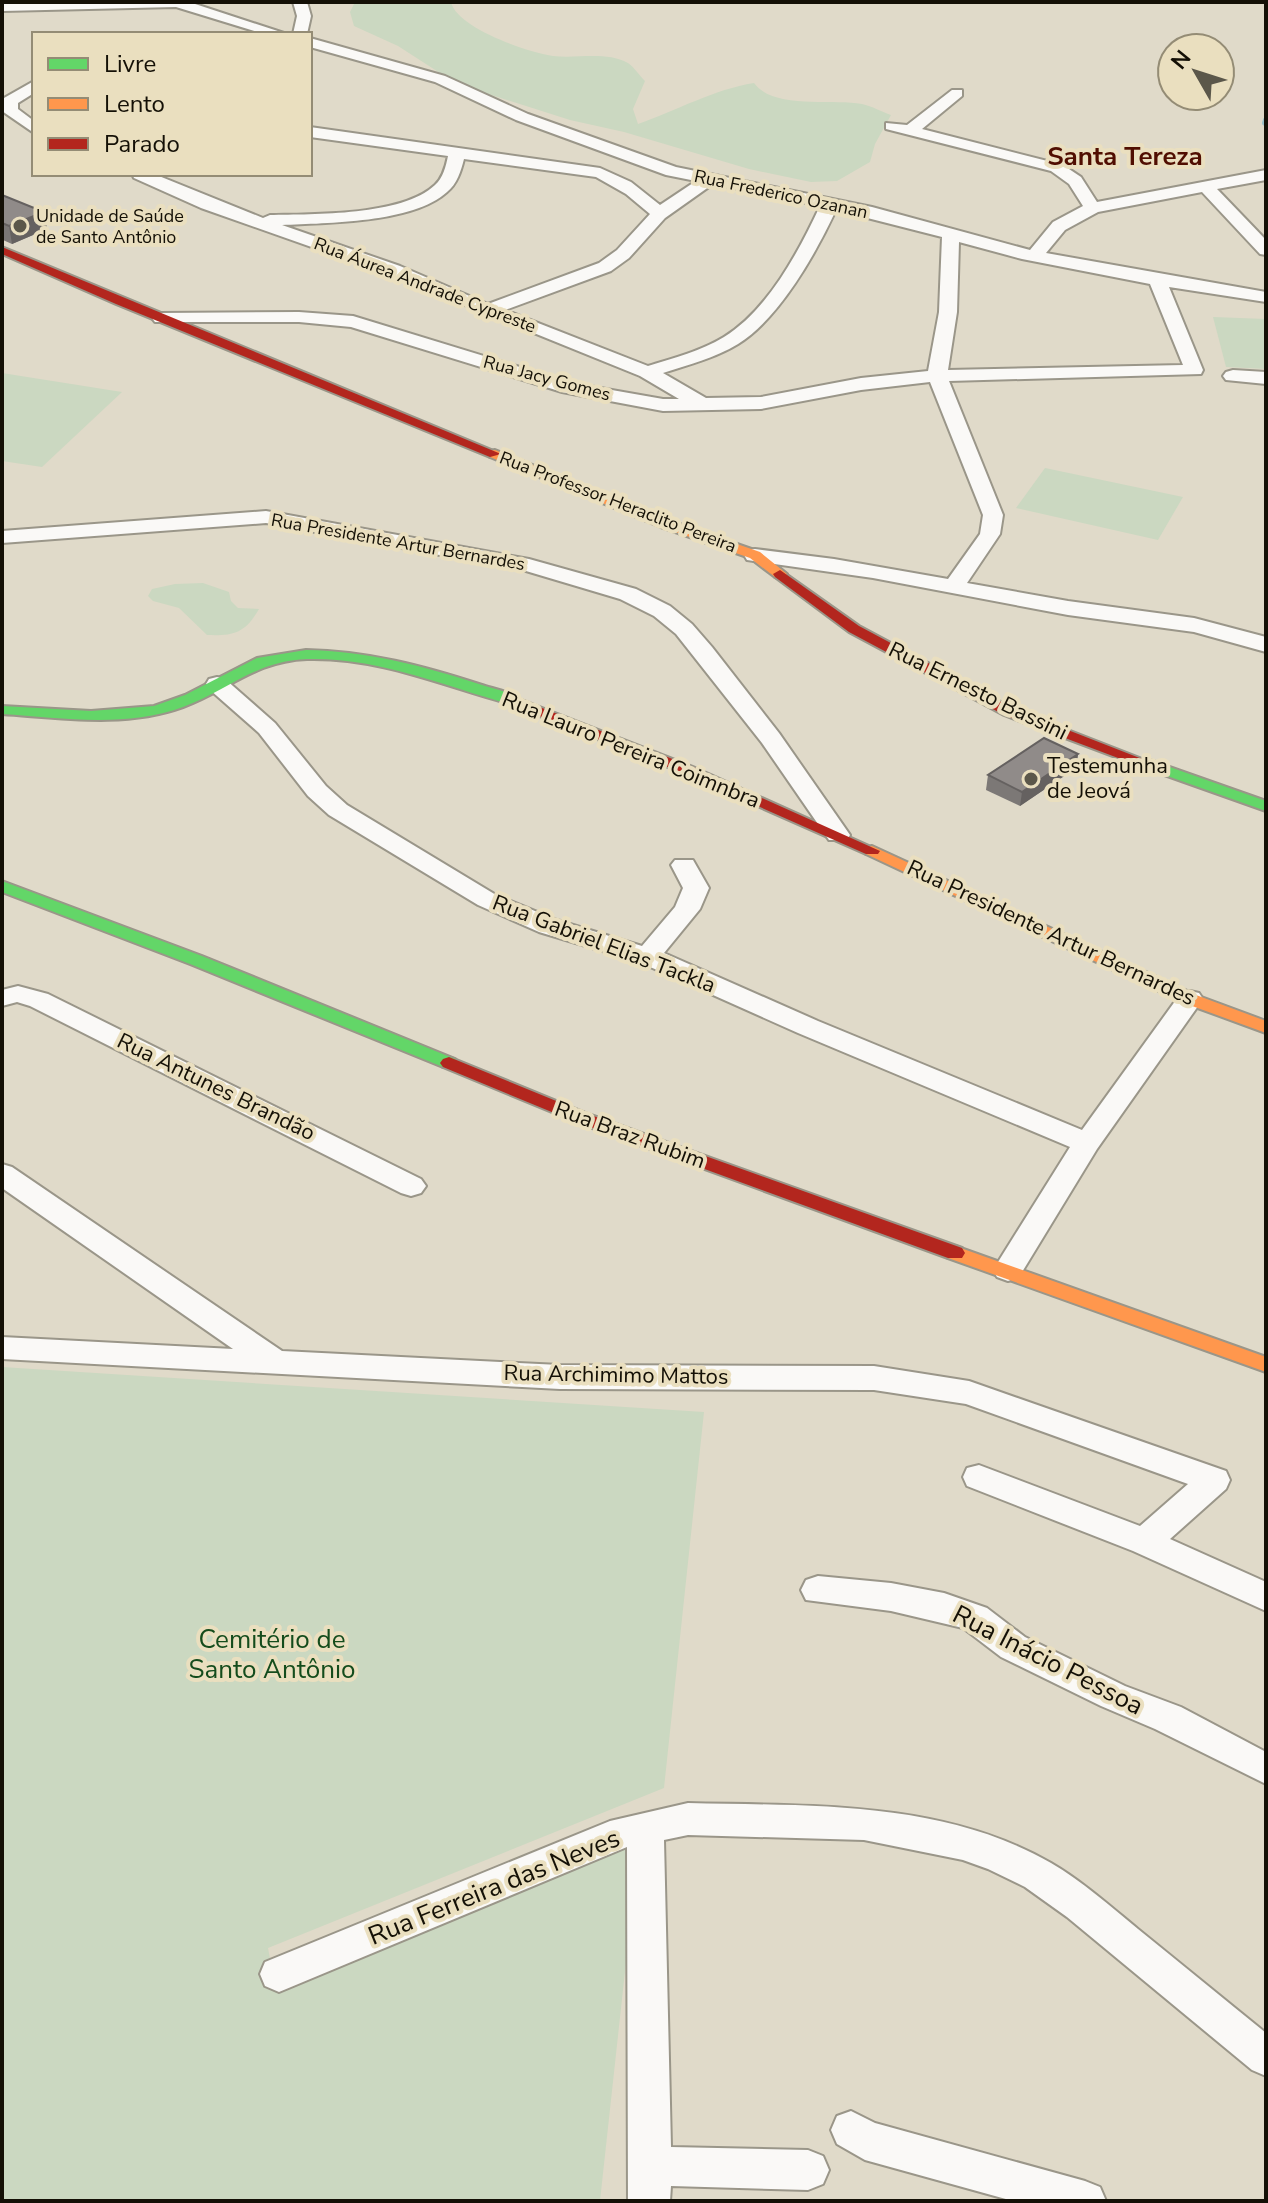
<svg xmlns="http://www.w3.org/2000/svg" width="1268" height="2203" font-family="'Nunito Sans',sans-serif">
  <rect width="100%" height="100%" fill="#e0dac9"/>
  <!-- green -->
  <g fill="#cbd8c1">
    <path d="M355 2H451C457 28 527 52 553 56 577 59 606 51 628 63 634 67 640 76 645 81L633 109 638 124C675 111 715 89 754 83 774 110 832 98 862 104 872 106 882 112 891 115L875 144 870 162 837 181 811 182 749 169 624 132 570 120 457 84 398 46 354 26 350 12Z"/>
    <path d="M1213 317 1266 319V369L1226 367Z"/>
    <path d="M2 373 122 392 42 467 2 461Z"/>
    <path d="M1045 468 1183 497 1158 540 1016 508Z"/>
    <path d="M203 583 229 592 231 601 238 608 259 609C245 633 234 636 207 635L179 608 153 601 148 596 152 589 175 584Z"/>
    <path d="M2 1367 704 1412 664 1788 268 1948 276 1990 639 1843 600 2201H2Z"/>
  </g>
  <g fill="none" stroke-linecap="round" stroke-linejoin="round">
    <!-- stream -->
    <path stroke="#9bc2ca" stroke-width="6" d="M1265 123 1266 120"/>
    <!-- street casing -->
    <g stroke="#9a9689" stroke-width="4">
      <g id="street">
        <path d="M189 2 287 34H264L176 7 2 11V3Z"/>
        <path d="M293 2H307L311 16 307 34H293L297 16Z"/>
        <path d="M310 38 445 76 528 114 676 167 872 207 1030 250 1053 222 1083 206 1069 184 1051 171 886 129V123L907 125 952 90H962V96L922 129 1063 165 1081 177 1097 202 1266 170V180L1217 189 1266 240V255L1260 254 1202 192 1098 212 1065 230 1046 253 1266 292V302L1169 287 1203 370 1201 374 949 381 1003 515 1000 534 967 583 1068 601 1194 618 1266 637V652L1194 632 1068 615 873 578 747 560 744 555 747 550 755 549 834 559 948 579 980 534 983 515 930 382 861 390 761 409 663 411 562 392 351 327 299 322H155L152 318 161 313 299 312 353 316 572 383 663 399H679L640 376 388 274 201 208 134 178 132 174H154L263 218 270 215C314 214 402 216 435 185 443 178 446 166 448 156L310 137V127L600 168 631 182 660 205 696 181 666 175 516 120 435 82 310 47ZM464 159 596 177 626 194 650 214 617 250 599 263 488 304 400 266 282 225C327 223 413 223 447 192 457 184 461 171 464 159ZM713 184 820 206C799 251 768 310 724 337 701 351 674 358 648 366L505 310 611 271 629 258 665 218ZM836 210 942 237 939 312 928 371 861 378 761 397 706 398 663 373C688 365 715 358 738 344 779 319 816 253 836 210ZM959 242 1022 259 1150 284 1183 365 948 370 957 312Z"/>
        <path d="M34 81V93L18 103V109L34 121V133L2 111 4 98Z"/>
        <path d="M1233 370 1266 372V384L1226 380 1223 376 1226 372Z"/>
        <path d="M266 511 529 559 636 589 670 606 692 624 712 647 779 733 850 835 847 840H829L762 743 676 634 654 616 620 599 526 571 266 523 2 543V531Z"/>
        <path d="M217 677 225 679 275 723 326 786 347 805 496 895 557 920 642 946 675 907 683 888 671 865 675 860H693L709 888 700 909 664 953 818 1021 1082 1130 1181 993 1190 991 1199 993 1203 999 1097 1149 1019 1277 1008 1281 997 1277 993 1270 1070 1147 798 1033 639 962 539 932 478 905 329 815 308 796 259 733 209 689 206 684 209 679Z"/>
        <path d="M18 986 48 994 421 1179 426 1186 421 1193 411 1196 401 1193 30 1006 17 1002 2 1006V990Z"/>
        <path d="M2 1164 12 1167 282 1351 560 1365 874 1366 969 1381 1226 1471 1230 1480 1226 1489 1170 1539 1266 1582V1611L1133 1551 967 1486 963 1477 967 1468 979 1465 1140 1526 1188 1484 966 1404 874 1390 560 1389 2 1359V1337L233 1349 2 1188Z"/>
        <path d="M818 1576 891 1583 944 1593 987 1608 1025 1637 1125 1686 1181 1707 1266 1752V1784L1155 1729 1101 1706 1001 1657 963 1628 891 1611 806 1600 801 1590 806 1580Z"/>
        <path d="M688 1803C809 1806 942 1800 1051 1863 1082 1881 1110 1906 1138 1929 1181 1964 1223 1998 1266 2033V2076L1252 2070 1067 1917 1025 1887 988 1869 963 1860 864 1840 688 1835 664 1840 671 2147 808 2150 823 2156 829 2170 823 2184 808 2190 671 2186 670 2201H628L627 1847 279 1992 265 1986 260 1974 265 1962 610 1821Z"/>
        <path d="M851 2111 875 2123 1085 2181 1100 2187 1106 2201H1013L865 2160 837 2144 831 2130 837 2116Z"/>
      </g>
    </g>
    <!-- fast casing -->
    <g stroke="#9a9689" stroke-width="4">
      <g id="fast">
        <path d="M306 650C367 651 424 666 482 685 494 689 512 692 521 701L514 705C445 687 381 657 307 659 255 661 229 690 183 707 125 728 62 718 2 714V706L91 711 154 706 185 695 257 658Z"/>
        <path d="M1147 759 1266 801V811L1142 767 1139 764Z"/>
        <path d="M2 881 202 956 455 1059 458 1063 455 1067H443L190 964 2 892Z"/>
      </g>
    </g>
    <!-- slow casing -->
    <g stroke="#9a9689" stroke-width="4">
      <g id="slow">
        <path d="M495 450 671 521 760 552 787 574 780 578 775 577 750 558 661 527 490 457V451Z"/>
        <path d="M872 846 1196 995 1266 1021V1033L1184 1003 866 854 864 851 866 848Z"/>
        <path d="M955 1246 1266 1357V1372L948 1258 945 1253 948 1248Z"/>
      </g>
    </g>
    <!-- jam casing -->
    <g stroke="#9a9689" stroke-width="4">
      <g id="jam">
        <path d="M2 247 501 454 490 457 116 304 2 254Z"/>
        <path d="M780 570 859 626 1014 709 1155 764 1152 767H1142L1004 715 849 632 775 577 773 574Z"/>
        <path d="M514 697 693 767 880 851 878 854H866L683 773 509 704 507 701Z"/>
        <path d="M449 1057 588 1114 962 1248 965 1253 962 1258H948L576 1122 443 1067 440 1063 443 1059Z"/>
      </g>
    </g>
    <!-- street -->
    <use href="#street" fill="#faf9f7" fill-rule="evenodd"/>
    <!-- fast -->
    <use href="#fast" fill="#63d668" fill-rule="evenodd"/>
    <!-- slow -->
    <use href="#slow" fill="#ff974d" fill-rule="evenodd"/>
    <!-- jam -->
    <use href="#jam" fill="#b3261e" fill-rule="evenodd"/>
  </g>
  <!-- wall -->
  <g fill="#7c7876">
    <path d="M2 195 44 212 47 229 12 244 3 240 2 241Z"/>
    <path d="M1078 754 1076 768 1020 806 986 790 988 775Z"/>
  </g>
  <!-- shaded-wall -->
  <g fill="#656160">
    <path d="M44 212 47 229 12 244 9 226Z"/>
    <path d="M1078 754 1076 768 1020 806 1022 792Z"/>
  </g>
  <!-- building -->
  <g fill="#908b89" stroke="#656160" stroke-width="2">
    <path d="M2 195 44 212 9 226 2 223Z"/>
    <path d="M1044 738 1078 754 1022 792 988 775Z"/>
  </g>
  <!-- markers -->
  <g fill="#5b574a" stroke="#eadfbf" stroke-width="3">
    <circle cx="20" cy="226" r="8"/>
    <circle cx="1031" cy="779" r="8"/>
  </g>
  <g text-anchor="middle" dominant-baseline="central" stroke-width="8" stroke-linejoin="round" paint-order="stroke">
    <!-- far-street labels -->
    <g font-size="18" fill="#141006" stroke="#eadfbf">
      <text transform="translate(781 194) rotate(12)">Rua Frederico Ozanan</text>
      <text transform="translate(425 285) rotate(21)">Rua Áurea Andrade Cypreste</text>
      <text transform="translate(547 378) rotate(15)">Rua Jacy Gomes</text>
      <text transform="translate(618 502) rotate(21)">Rua Professor Heraclito Pereira</text>
      <text transform="translate(398 542) rotate(10)">Rua Presidente Artur Bernardes</text>
    </g>
    <!-- far-poi labels -->
    <g font-size="18" fill="#141006" stroke="#eadfbf" text-anchor="start">
      <text x="36" y="216">Unidade de Saúde<tspan x="36" dy="21">de Santo Antônio</tspan></text>
    </g>
    <!-- street labels -->
    <g font-size="22" fill="#141006" stroke="#eadfbf">
      <text transform="translate(978 691) rotate(26)">Rua Ernesto Bassini</text>
      <text transform="translate(631 750) rotate(22)">Rua Lauro Pereira Coimnbra</text>
      <text transform="translate(1051 933) rotate(25)">Rua Presidente Artur Bernardes</text>
      <text transform="translate(604 944) rotate(21)">Rua Gabriel Elias Tackla</text>
      <text transform="translate(216 1087) rotate(26)">Rua Antunes Brandão</text>
      <text transform="translate(630 1135) rotate(20)">Rua Braz Rubim</text>
      <text transform="translate(616 1375) rotate(1)">Rua Archimimo Mattos</text>
    </g>
    <!-- poi labels -->
    <g font-size="22" fill="#141006" stroke="#eadfbf" text-anchor="start">
      <text x="1047" y="766">Testemunha<tspan x="1047" dy="25">de Jeová</tspan></text>
    </g>
    <!-- far-district labels -->
    <g font-size="26" font-weight="bold" fill="#500e01" stroke="#eadfbf">
      <text x="1125" y="156">Santa Tereza</text>
    </g>
    <!-- near-park labels -->
    <g font-size="26" fill="#144c1c" stroke="#eadfbf">
      <text x="272" y="1639">Cemitério de<tspan x="272" dy="30">Santo Antônio</tspan></text>
    </g>
    <!-- near-street labels -->
    <g font-size="26" fill="#141006" stroke="#eadfbf">
      <text transform="translate(1048 1660) rotate(27)">Rua Inácio Pessoa</text>
      <text transform="translate(494 1887) rotate(-22)">Rua Ferreira das Neves</text>
    </g>
  </g>
  <!-- border -->
  <rect width="1268" height="2203" fill="none" stroke="#141006" stroke-width="8"/>
  <!-- legend -->
  <rect x="32" y="32" width="280" height="144" fill="#eadfbf" stroke="#948c75" stroke-width="2"/>
  <rect x="48" y="58" width="40" height="12" fill="#63d668" stroke="#948c75" stroke-width="2"/>
  <text x="104" y="72" font-size="24" fill="#141006">Livre</text>
  <rect x="48" y="98" width="40" height="12" fill="#ff974d" stroke="#948c75" stroke-width="2"/>
  <text x="104" y="112" font-size="24" fill="#141006">Lento</text>
  <rect x="48" y="138" width="40" height="12" fill="#b3261e" stroke="#948c75" stroke-width="2"/>
  <text x="104" y="152" font-size="24" fill="#141006">Parado</text>
  <!-- north arrow -->
  <g transform="translate(1196 72) rotate(309)"><circle r="38" fill="#eadfbf" stroke="#948c75" stroke-width="2"/>
  <path d="M0-6L14 30L0 20L-14 30Z" fill="#5b574a"/>
  <text y="-12" font-size="22" font-weight="bold" text-anchor="middle" fill="#141006">N</text>
  </g>
</svg>
